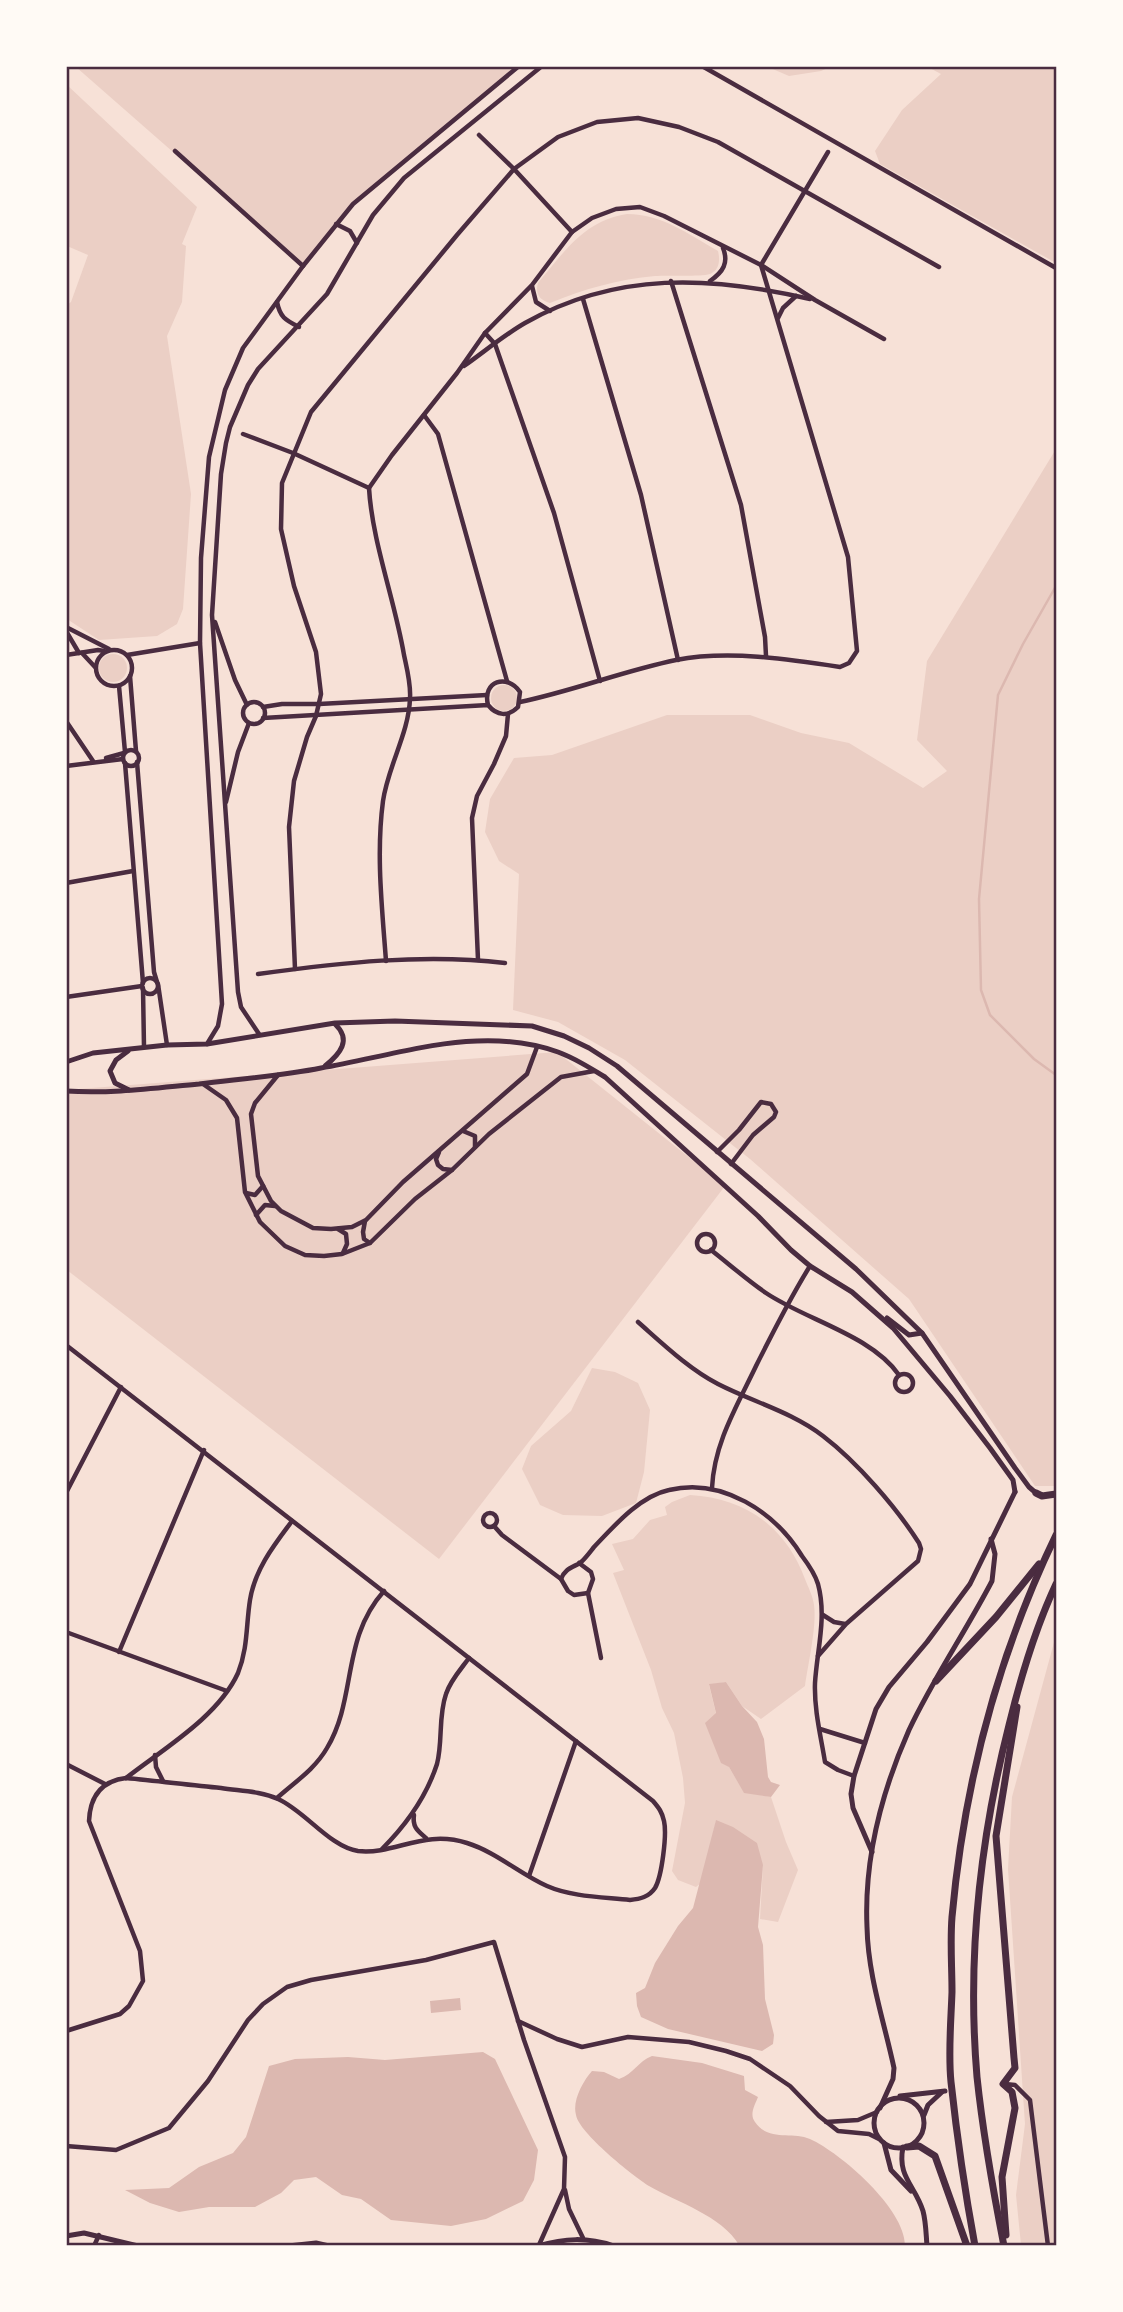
<svg xmlns="http://www.w3.org/2000/svg" width="1123" height="2312" font-family="Cabin,sans-serif">
  <rect width="100%" height="100%" fill="#f7e1d7"/>
  <!-- green -->
  <g fill="#ebcfc5">
    <path d="M76 67H519L353 204 303 266Z"/>
    <path d="M768 67H830L821 71 789 76Z"/>
    <path d="M928 67H1056V263L880 164 875 151 902 110 941 74Z"/>
    <path d="M67 85 197 207 182 244 186 246 182 302 167 336 191 494 183 609 177 624 157 636 99 640 67 619V305L71 302 88 255 67 246Z"/>
    <path d="M627 214C662 214 688 234 718 251 720 259 720 270 710 274 700 277 668 275 655 276 619 279 584 289 550 303 539 300 535 293 538 283 564 252 585 220 627 214Z"/>
    <path d="M1056 449V1486H1035L909 1299 750 1159 625 1060 558 1022 513 1010 519 874 499 861 485 832 490 799 514 758 552 755 667 715H750L801 733 849 743 923 788 947 771 917 740 927 661Z"/>
    <circle cx="113" cy="668" r="14"/>
    <circle cx="504" cy="698" r="13"/>
    <path d="M557 1052 725 1186 439 1559 67 1270 66 1090Z"/>
    <path d="M592 1368 615 1372 638 1383 650 1410 644 1472 636 1503 602 1516 563 1515 540 1505 522 1469 531 1446 571 1411Z"/>
    <path d="M690 1495C745 1498 786 1527 805 1579 808 1587 813 1596 814 1605 817 1626 808 1664 805 1686L761 1719 742 1706 726 1682 709 1685 729 1767 744 1792 771 1797 786 1842 798 1870 778 1922 760 1919 763 1865 716 1821 701 1883 696 1887 678 1880 672 1871 685 1803 683 1778 674 1733 662 1708 651 1670 613 1573 624 1570 612 1544 633 1539 650 1520 667 1515 665 1507 672 1502Z"/>
    <path d="M1056 1635V2245H1021L1016 2195 1025 2124 1008 1869 1012 1797Z"/>
  </g>
  <!-- water -->
  <g fill="#dcb8b0">
    <path d="M726 1682 742 1706 757 1722 764 1739 768 1777 771 1782 780 1785 771 1797 744 1793 729 1767 721 1763 705 1723 716 1713 709 1684Z"/>
    <path d="M716 1820 733 1827 757 1843 763 1865 758 1927 763 1945 765 1999 774 2035 773 2044 762 2051 668 2029 641 2017 637 2006 636 1993 645 1988 655 1963 678 1926 693 1908Z"/>
    <path d="M460 1998 461 2010 431 2013 430 2001Z"/>
    <path d="M483 2052 495 2059 538 2150 534 2180 523 2201 486 2219 451 2226 391 2220 361 2199 342 2195 316 2177 294 2180 281 2193 255 2207H209L179 2212 150 2203 125 2190 169 2188 199 2167 233 2153 246 2137 269 2066 295 2059 348 2057 385 2060Z"/>
    <path d="M652 2056 702 2063 744 2076 745 2090 758 2097C755 2105 749 2114 755 2122 769 2142 792 2131 810 2139 841 2153 905 2209 905 2245H739C722 2216 677 2202 649 2186 633 2176 579 2133 576 2115 572 2101 583 2081 592 2071L604 2072 619 2079C634 2074 638 2061 652 2056Z"/>
  </g>
  <g fill="none" stroke-linecap="round" stroke-linejoin="round">
    <!-- stream -->
    <path stroke="#dcb8b0" stroke-width="2.5" d="M1056 586 1023 644 998 695 979 899 981 990 990 1015 1034 1059 1056 1075"/>
    <!-- minor -->
    <g stroke="#4a2c40" stroke-width="4.5">
      <path d="M702 66 1056 268"/>
      <path d="M479 135 514 169 572 232"/>
      <path d="M175 151 303 266"/>
      <path d="M336 224 350 231 357 243"/>
      <path d="M671 281 741 505 765 637 766 656"/>
      <path d="M710 281C723 272 729 263 723 248"/>
      <path d="M532 286 536 302 550 311"/>
      <path d="M583 299 641 495 678 660"/>
      <path d="M277 302C280 317 285 320 299 327"/>
      <path d="M778 318 783 308 796 296"/>
      <path d="M485 333 495 344 554 513 600 681"/>
      <path d="M464 366C484 352 504 335 525 323 617 271 711 276 810 299"/>
      <path d="M424 415 438 434 507 681"/>
      <path d="M243 434 293 453 369 488C372 541 395 601 404 655 407 669 411 684 410 698 409 733 388 766 383 801 376 854 382 907 386 961"/>
      <path d="M369 488 392 455 457 373 485 333 532 285 572 232 592 218 616 209 640 207 664 216 761 265 815 300 884 339"/>
      <path d="M215 622 235 680 247 705"/>
      <path d="M66 627 109 649"/>
      <path d="M66 631 79 653"/>
      <circle cx="114" cy="668" r="18"/>
      <path d="M82 653 95 667"/>
      <path d="M66 655 98 650 104 651"/>
      <path d="M127 655 200 643"/>
      <path d="M130 676 136 751"/>
      <path d="M119 686 125 752"/>
      <path d="M520 702C573 691 623 671 676 660 728 650 788 659 840 667L849 663 857 651 848 557 761 265 828 152"/>
      <circle cx="254" cy="713" r="11"/>
      <path d="M263 707 282 704H319L487 695"/>
      <path d="M263 718 488 705C497 716 508 717 518 707L520 692C507 673 482 681 488 705"/>
      <path d="M66 721 93 761"/>
      <circle cx="131" cy="758" r="8"/>
      <path d="M106 758 124 753"/>
      <path d="M137 762 154 972 157 982"/>
      <path d="M125 763 143 983"/>
      <path d="M66 766 123 759"/>
      <path d="M226 802 238 752 249 723"/>
      <path d="M66 883 133 871"/>
      <path d="M478 960 472 818 477 796 494 764 506 736 508 714"/>
      <path d="M295 969 289 827 294 781 307 737 316 716 321 694 316 652 294 586 281 529 282 483 311 412 457 235 514 169 558 137 597 122 638 118 679 127 718 142 939 267"/>
      <path d="M258 974C339 963 424 953 505 963"/>
      <circle cx="150" cy="986" r="8"/>
      <path d="M158 984 167 1045"/>
      <path d="M143 988 144 1047"/>
      <path d="M66 997 142 986"/>
      <path d="M259 1034 241 1007 238 992 212 615 221 474 226 443 230 427 248 385 258 369 327 294 373 215 404 178 542 66"/>
      <path d="M207 1044 218 1026 222 1004 200 643 201 558 209 457 225 390 243 348 303 266 353 204 519 66"/>
      <path d="M278 1075 255 1103 251 1114 258 1176 271 1201 281 1211 313 1228 331 1229 352 1227 366 1220 403 1182 527 1074 537 1047"/>
      <path d="M203 1084 226 1100 237 1118 245 1192 260 1222 285 1246 305 1255 324 1256 342 1254 370 1243 415 1199 452 1170 489 1134 561 1077 594 1071"/>
      <path d="M463 1131 475 1136V1147"/>
      <path d="M439 1152 436 1159 438 1165 443 1169 452 1170"/>
      <path d="M717 1152 739 1130 761 1102 771 1104 776 1112 774 1117 753 1135 731 1164"/>
      <path d="M246 1193 255 1195 263 1186"/>
      <path d="M256 1215 265 1205 275 1206"/>
      <path d="M365 1221 363 1232 364 1239 370 1243"/>
      <path d="M338 1229 346 1234 347 1244 343 1253"/>
      <circle cx="706" cy="1243" r="9"/>
      <path d="M711 1250C729 1264 747 1280 766 1293 806 1320 871 1335 899 1375"/>
      <path d="M638 1322C663 1344 689 1369 718 1384 753 1402 792 1412 823 1436 857 1462 896 1507 919 1543L921 1549 918 1561 846 1624 818 1656"/>
      <path d="M66 1345 653 1801C659 1808 662 1812 664 1821 667 1834 662 1876 655 1888 649 1897 640 1899 630 1900 603 1897 572 1897 547 1886 520 1874 496 1852 467 1843 423 1829 395 1855 358 1851 330 1847 305 1811 278 1799 261 1791 240 1791 221 1788 189 1785 158 1781 126 1778 101 1781 90 1796 89 1821L140 1951 143 1981 129 2006 120 2014 66 2031"/>
      <circle cx="904" cy="1383" r="9"/>
      <path d="M712 1488C714 1443 737 1406 756 1366 773 1332 790 1298 810 1266"/>
      <path d="M66 1493 121 1387"/>
      <circle cx="490" cy="1520" r="7"/>
      <path d="M494 1526 502 1535 561 1579 568 1591 574 1595 588 1593"/>
      <path d="M579 1563 591 1572 593 1579 588 1593 601 1658"/>
      <path d="M561 1579C565 1569 571 1568 580 1563 585 1559 590 1552 594 1547 614 1526 640 1496 669 1490 722 1477 775 1512 802 1556 808 1564 815 1574 818 1584 827 1617 817 1650 815 1683 814 1710 821 1737 825 1762L838 1770 854 1776"/>
      <path d="M823 1615 834 1622 845 1624"/>
      <path d="M66 1632 227 1691"/>
      <path d="M119 1652 204 1450"/>
      <path d="M820 1729 865 1743"/>
      <path d="M155 1755 156 1767 163 1781"/>
      <path d="M66 1764 105 1784"/>
      <path d="M126 1778C163 1749 218 1717 238 1673 248 1648 246 1625 250 1600 255 1569 274 1545 292 1521"/>
      <path d="M277 1798C295 1782 315 1769 327 1748 357 1698 341 1639 384 1591"/>
      <path d="M414 1815C412 1827 418 1831 426 1838"/>
      <path d="M382 1849C407 1824 426 1798 437 1764 443 1741 438 1717 446 1694 450 1681 461 1669 469 1658"/>
      <path d="M529 1876 576 1741"/>
      <path d="M518 2021 557 2039 582 2047 628 2037 689 2042 726 2051 750 2059 790 2086 819 2116 838 2131 869 2134 879 2139"/>
      <path d="M1005 2084 1015 2085 1030 2100 1048 2246"/>
      <path d="M826 2122 858 2120 877 2112"/>
      <path d="M66 2146 116 2150 169 2128 208 2081 248 2020 263 2004 287 1987 311 1980 426 1960 494 1942 524 2040 565 2157 564 2189 539 2245"/>
      <path d="M565 2190 569 2209 583 2238"/>
      <path d="M94 2246 99 2235"/>
    </g>
    <!-- tertiary -->
    <g stroke="#4a2c40" stroke-width="5">
      <path d="M66 2236 84 2233 138 2246"/>
      <path d="M288 2246 316 2243 329 2246"/>
      <path d="M538 2246C565 2238 587 2237 614 2246"/>
    </g>
    <!-- secondary -->
    <g stroke="#4a2c40" stroke-width="5">
      <path d="M128 1051 116 1060 110 1071 115 1083 129 1090"/>
      <path d="M66 1062 93 1053 167 1045 207 1044 335 1023 395 1021 532 1026 564 1036 589 1048 617 1066 856 1269 922 1333 1015 1468 1029 1487 1036 1493"/>
      <path d="M325 1066C340 1054 352 1040 335 1024"/>
      <path d="M66 1091C111 1094 155 1088 199 1084 240 1079 281 1076 321 1068 398 1055 480 1024 558 1052 575 1058 590 1068 605 1077L758 1216 791 1250 810 1266 852 1292 893 1328 950 1396 990 1448 1013 1480 1015 1492"/>
      <path d="M887 1318 909 1335 922 1333"/>
      <path d="M872 1852 853 1808 851 1794 854 1776 876 1709 889 1687 927 1642 970 1584 1015 1492"/>
      <path d="M900 2096 945 2091"/>
      <circle cx="899" cy="2123" r="25"/>
      <path d="M880 2108 893 2079 894 2068C884 2021 868 1976 867 1927 864 1860 882 1791 909 1730 933 1679 966 1631 992 1581L995 1554 991 1539"/>
      <path d="M924 2115 928 2105 942 2092"/>
      <path d="M884 2143 891 2170 911 2191"/>
      <path d="M903 2147C897 2177 915 2185 923 2211 926 2222 926 2234 927 2246"/>
    </g>
    <!-- motorway -->
    <g stroke="#4a2c40" stroke-width="7">
      <path d="M1036 1493 1042 1496 1056 1494"/>
      <path d="M936 1681 996 1617 1039 1564"/>
      <path d="M907 2147 919 2146 935 2156 967 2246"/>
      <path d="M1006 2235 1002 2177 1015 2108 1012 2092 1003 2084 1015 2068 1014 2058 996 1836 1017 1707"/>
      <path d="M975 2246C965 2192 957 2137 951 2082 948 2053 951 2021 952 1992 952 1967 950 1942 952 1917 964 1784 998 1655 1056 1535"/>
      <path d="M1004 2246C993 2190 983 2134 977 2077 967 1959 980 1839 1009 1725 1021 1676 1035 1629 1056 1584"/>
    </g>
  </g>
  <!-- border -->
  <rect width="1123" height="2312" fill="none" stroke="#fffaf5" stroke-width="136"/>
  <rect x="68" y="68" width="987" height="2176" fill="none" stroke="#4a2c40" stroke-width="2.5"/>
</svg>
